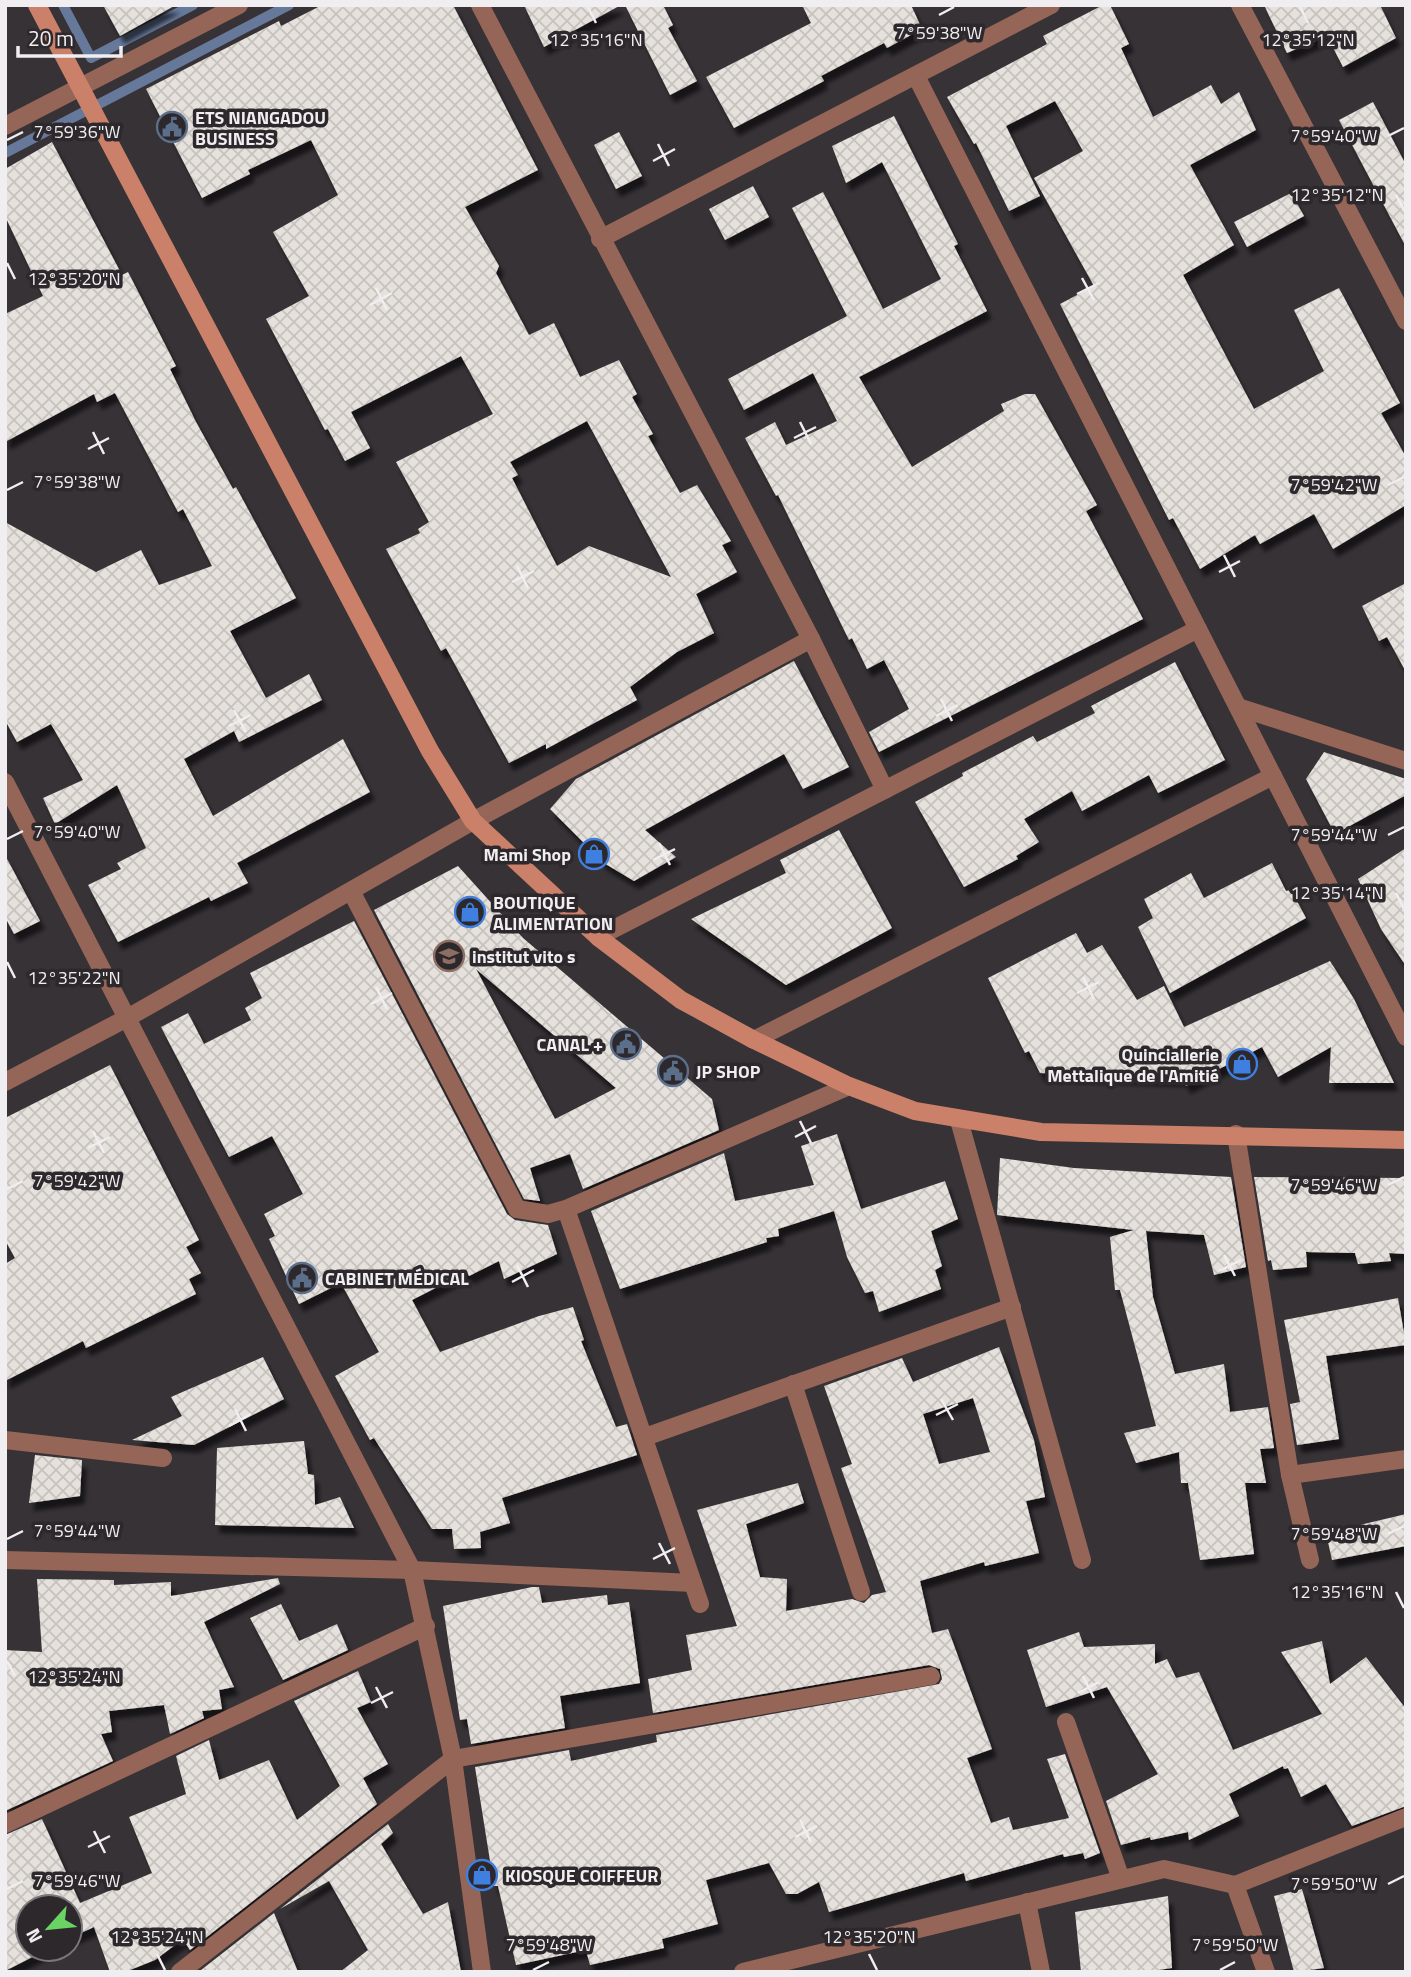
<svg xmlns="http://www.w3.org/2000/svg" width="1411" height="1977" font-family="'Titillium Web',sans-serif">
  <defs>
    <pattern id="building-cross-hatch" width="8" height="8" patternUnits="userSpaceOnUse" patternTransform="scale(1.75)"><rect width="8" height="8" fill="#e6e1dc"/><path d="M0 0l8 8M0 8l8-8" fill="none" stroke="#c6c2be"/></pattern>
    <filter id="shadow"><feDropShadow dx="4.5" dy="8" stdDeviation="2" flood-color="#0009"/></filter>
  </defs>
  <rect width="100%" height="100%" fill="#363236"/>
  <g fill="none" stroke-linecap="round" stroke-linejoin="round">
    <!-- stream -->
    <g stroke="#67799b" stroke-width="10">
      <path d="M63 5 91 58 193 5"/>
      <path d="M5 153 289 5"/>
    </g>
  </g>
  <!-- building -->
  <g fill="url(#building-cross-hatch)" fill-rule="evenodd" filter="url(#shadow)">
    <path d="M103 5H176L120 36Z"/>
    <path d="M322 5H453L538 170 465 207 499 266 496 273 529 335 554 323 580 377 619 360 637 394 632 397 653 434 648 436 680 493 697 485 731 541 722 545 737 572 696 594 714 633 677 652 630 687 637 700 546 749V744L509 763 446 648 441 651 386 549 420 533 418 529 429 522 396 462 493 414 461 356 351 412 370 448 345 461 328 429 325 430 266 319 309 296 273 232 338 195 311 140 248 170 250 174 202 198 146 89 279 21 281 26ZM587 421 671 577 589 546 557 566 512 478 518 475 510 462Z"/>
    <path d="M524 5H621L544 47Z"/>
    <path d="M625 5H663L673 25 668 28 697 81 670 95Z"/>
    <path d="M802 5H911L922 29 887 48 884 43 821 76 824 81 734 128 706 77 811 23Z"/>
    <path d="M1103 5H1110L1129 44 1121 48 1153 117 1211 85 1221 104 1239 92 1256 130 1190 165 1234 245 1183 275 1254 409 1324 371 1294 310 1339 288 1400 403 1381 413 1406 457V505L1333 549 1314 514 1260 544 1255 535 1200 569 1173 518 1169 520 1060 304 1094 286 1034 178 1083 151 1055 101 1006 126 1040 196 1009 211 976 143 974 144 947 97 1047 44 1043 36Z"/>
    <path d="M1264 5H1380L1396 38 1343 67 1327 36 1287 53Z"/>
    <path d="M1373 102 1406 165V247L1339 120Z"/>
    <path d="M894 116 958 244 954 246 987 311 859 377 912 467 1004 411 1001 404 1025 394H1035L1097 505 1086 511 1143 619 879 752 869 732 909 709 884 660 867 669 852 638 849 640 778 495 776 496 745 438 775 422 786 445 837 421 813 373 744 410 728 379 847 316 792 208 823 192 883 309 941 279 882 162 846 183 832 146Z"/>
    <path d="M619 132 642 176 616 189 594 145Z"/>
    <path d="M52 142 122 275 128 272 176 366 170 369 196 422 233 489 236 487 296 598 230 631 266 698 309 674 322 700 239 742 234 731 184 759 213 816 343 739 370 792 237 863 248 883 211 901 209 897 118 942 88 885 121 869 117 863 146 848 117 785 55 824 43 798 83 780 51 724 17 742 5 720V522L96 572 141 550 159 585 212 566 183 509 178 512 115 393 97 402 94 394 5 442V314L43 296 5 216V169Z"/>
    <path d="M753 186 769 217 725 240 709 209Z"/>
    <path d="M1291 193 1304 216 1247 247 1234 222Z"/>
    <path d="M1406 583V672L1387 637 1379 641 1362 606Z"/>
    <path d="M794 661 849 767 803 789 784 754 645 830 676 857 634 881 604 863 550 809 576 779Z"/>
    <path d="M1175 662 1225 760 1158 793 1149 775 1082 811 1072 791 1024 819 1039 842 1016 856 1018 859 964 887 915 802 963 776 962 773 1033 736 1037 742 1095 713 1091 706Z"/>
    <path d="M1324 752 1406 779V795L1335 834 1306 779Z"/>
    <path d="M839 830 892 928 786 985 691 919 786 873 780 860Z"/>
    <path d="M1406 848V966L1381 929 1358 879Z"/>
    <path d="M5 855 40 921 14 934 5 917Z"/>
    <path d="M1272 863 1286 891 1291 890 1306 918 1170 993 1138 927 1153 918 1144 899 1191 873 1204 898Z"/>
    <path d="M458 866 523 938 712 1099 719 1130 583 1189 570 1154 530 1168 540 1201 524 1199 374 910ZM476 969 616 1088 555 1119Z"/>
    <path d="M354 921 507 1214 515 1220 548 1225 557 1254 504 1279 499 1261 469 1276 467 1272 412 1300 440 1352 539 1316 573 1307 584 1340 581 1341 616 1427 627 1424 637 1455 502 1498 510 1523 480 1532 481 1548 454 1549 452 1529H432L374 1438 370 1440 335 1376 379 1352 341 1283 299 1304 269 1239 275 1236 264 1214 303 1194 272 1136 229 1157 161 1027 188 1013 204 1044 251 1020 245 1008 262 998 250 973Z"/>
    <path d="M1076 933 1087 953 1102 945 1137 1000 1164 986 1184 1027 1330 961 1354 999 1394 1083H1329L1331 1047 1278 1077 1262 1047 1186 1086 1183 1079 1040 1073 1029 1051 1025 1053 988 978Z"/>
    <path d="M110 1065 199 1240 186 1247 201 1273 189 1279 196 1294 86 1348 83 1341 5 1381V1264L15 1258 5 1240V1118Z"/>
    <path d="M837 1134 861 1209 945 1181 958 1219 931 1231 942 1266 935 1270 941 1289 879 1312 873 1291 865 1293 847 1257 834 1211 778 1229 779 1236 766 1238 767 1242 620 1289 591 1211 724 1153 735 1201 814 1185 801 1146Z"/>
    <path d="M1000 1158 1074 1168 1231 1177 1246 1267 1214 1275 1204 1235 1146 1231 1153 1297 1175 1374 1224 1364 1230 1412 1268 1407 1274 1448 1260 1449 1266 1483H1245L1254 1554 1200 1560 1188 1483H1181L1179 1452 1136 1463 1124 1433 1156 1426 1120 1290H1115L1110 1237 1134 1230 997 1215Z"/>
    <path d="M1254 1177 1406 1178V1254L1389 1253 1391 1261 1358 1264 1355 1253 1306 1252 1307 1267 1273 1270 1271 1260 1268 1261Z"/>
    <path d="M1398 1298 1406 1345 1326 1356 1339 1439 1297 1445 1290 1404 1300 1402 1284 1320Z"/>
    <path d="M999 1347 1034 1440 1045 1497 1026 1501 1039 1553 985 1566 984 1562 920 1581 932 1633 948 1629 992 1749 967 1758 991 1823 1009 1817 1013 1830 1069 1818 1047 1759 1065 1754 1100 1853 1085 1859 1083 1853 1064 1857 1063 1854 966 1881 964 1873 829 1912 819 1882 797 1894H786L769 1863 706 1880 718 1924 662 1939 664 1948 590 1965 586 1950 516 1965 498 1886H494L475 1767 569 1750 571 1761 657 1742 656 1735 939 1684 942 1679 940 1669 929 1665 653 1713 648 1679 692 1670 686 1635 737 1626 697 1510 798 1483 804 1503 746 1524 760 1577 787 1579 786 1611 852 1599 864 1603 872 1595 886 1592 841 1468 852 1464 824 1386 902 1358 913 1382ZM973 1398 990 1452 939 1464 923 1414Z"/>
    <path d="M263 1357 284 1399 194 1445 132 1440 182 1416 171 1397Z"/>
    <path d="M304 1441 308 1474 314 1475 315 1505 340 1497 354 1528 215 1525 217 1448Z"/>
    <path d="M35 1455 82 1460 80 1496 29 1503Z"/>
    <path d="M1406 1514V1546L1332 1560 1326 1533Z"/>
    <path d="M278 1578 280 1584 204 1622 234 1687 219 1690 222 1709 202 1711 204 1718 170 1734 164 1705 109 1711 112 1732 101 1734 113 1761 5 1811V1650L42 1652 37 1579 114 1580V1585L171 1582V1596Z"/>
    <path d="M532 1587H539L542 1603 607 1595 608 1605 629 1602 640 1683 560 1696 565 1728 471 1744 467 1719 460 1720 443 1606Z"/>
    <path d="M281 1604 299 1641 337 1624 348 1650 283 1680 250 1618Z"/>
    <path d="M1079 1632 1084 1647 1155 1644V1664L1167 1659 1176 1678 1199 1672 1233 1750 1322 1714 1281 1652 1322 1641 1330 1684 1366 1657 1406 1709V1806L1352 1826 1326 1784 1301 1797 1288 1768 1284 1769 1283 1766 1229 1794 1239 1816 1189 1840 1188 1832 1151 1840 1150 1837 1121 1845 1106 1801 1158 1774 1107 1687 1046 1707 1027 1650Z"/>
    <path d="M358 1671 371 1702 357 1708 388 1764 363 1778 377 1804 190 1950 183 1939 155 1960 125 1972H110L94 1927 70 1938V1907H28V1949H48L5 1971V1835L42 1819 80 1903 152 1873 129 1817 186 1794 176 1756 209 1740 219 1780 269 1760 297 1820 340 1786 294 1701Z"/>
    <path d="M388 1824 393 1833 381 1844 423 1914 448 1902 461 1972H340L368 1950 329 1881 280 1909Z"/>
    <path d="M1302 1889 1324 1968 1294 1972 1274 1896Z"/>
    <path d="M1168 1896 1172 1968 1144 1972H1081L1075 1912Z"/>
    <path d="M274 1913 298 1972H201V1970Z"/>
  </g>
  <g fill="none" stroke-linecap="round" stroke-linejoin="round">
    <!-- street -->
    <g stroke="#956557" stroke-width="18">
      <path d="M480 5 811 639 885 790"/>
      <path d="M1240 5 1406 321"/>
      <path d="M916 76 1406 1037"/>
      <path d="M5 126 239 5"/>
      <path d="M600 239 1051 5"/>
      <path d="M1238 707 1406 761"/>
      <path d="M5 782 412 1570 453 1759 482 1972"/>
      <path d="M351 891 517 1209 548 1214 566 1209 849 1086"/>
      <path d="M598 937 1198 629"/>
      <path d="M754 1040 1273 776"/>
      <path d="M5 1082 129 1017 473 821 811 639"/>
      <path d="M959 1120 1082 1560"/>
      <path d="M1236 1134 1290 1475 1310 1560"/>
      <path d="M566 1209 700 1604"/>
      <path d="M793 1384 861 1592"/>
      <path d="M645 1437 1012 1307"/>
      <path d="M5 1440 163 1458"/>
      <path d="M1290 1475 1406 1459"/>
      <path d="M5 1560 412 1570 693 1583"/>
      <path d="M1066 1722 1121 1879"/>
      <path d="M5 1824 426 1626"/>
      <path d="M1235 1885 1406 1817"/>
      <path d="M1027 1902 1041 1972"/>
      <path d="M180 1972 453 1759 931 1676"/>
      <path d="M743 1972 1164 1869 1235 1885 1266 1972"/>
    </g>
    <!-- secondary -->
    <path stroke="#cb806a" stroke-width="18" d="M37 5 430 751 473 821 598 937 681 1000 754 1040 849 1086 915 1111 1041 1132 1406 1140"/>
  </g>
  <!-- ticks -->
  <path fill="none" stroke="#f0eef0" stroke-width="2.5" d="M588 7 596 23M1300 7 1308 23M939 15 954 7M1388 136 1404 128M7 140 23 132M658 144 669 166M653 161 675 149M1396 195 1404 210M7 263 15 279M1082 278 1094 300M376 288 387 310M1077 294 1099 283M370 305 392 293M800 422 811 444M93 432 104 454M794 438 816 427M88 449 109 438M1388 485 1404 477M7 490 23 482M1224 555 1235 577M517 566 528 588M1219 572 1240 561M512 582 534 571M941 699 952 721M234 710 246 732M936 716 958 705M229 726 251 715M1388 835 1404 827M7 839 23 831M659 843 670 865M653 860 675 849M1396 893 1404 909M7 962 15 978M1083 977 1094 999M376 987 387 1009M1077 993 1099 982M371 1004 392 993M800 1121 811 1143M93 1131 104 1153M795 1137 816 1126M88 1148 110 1137M1388 1185 1404 1177M7 1189 23 1181M1224 1255 1235 1276M517 1265 528 1287M1219 1271 1241 1260M512 1282 534 1270M941 1399 953 1420M235 1409 246 1431M936 1415 958 1404M229 1426 251 1414M1388 1534 1404 1526M7 1539 23 1531M659 1543 670 1564M653 1559 675 1548M1396 1592 1404 1608M7 1661 15 1676M1083 1676 1094 1698M376 1687 387 1708M1078 1693 1099 1682M371 1703 393 1692M800 1820 811 1842M94 1831 105 1853M795 1837 817 1826M88 1847 110 1836M1388 1884 1404 1876M7 1889 23 1881M157 1954 165 1970M869 1954 877 1970M533 1970 549 1962M1220 1970 1235 1962"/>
  <!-- icons -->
  <defs>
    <g id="civic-ring" transform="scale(1.575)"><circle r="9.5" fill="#2c282c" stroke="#5c6f8a" stroke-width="1.5"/><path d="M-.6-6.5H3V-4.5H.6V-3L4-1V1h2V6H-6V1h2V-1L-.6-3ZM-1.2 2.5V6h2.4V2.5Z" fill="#5c6f8a"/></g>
    <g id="shop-ring" transform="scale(1.575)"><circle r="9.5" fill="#2c282c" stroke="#3f7fe0" stroke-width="1.5"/><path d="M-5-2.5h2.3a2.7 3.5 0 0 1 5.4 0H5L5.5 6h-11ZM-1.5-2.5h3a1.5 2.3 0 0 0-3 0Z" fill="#3f7fe0"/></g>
    <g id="university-ring" transform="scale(1.575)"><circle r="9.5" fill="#2c282c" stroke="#8d6e63" stroke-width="1.5"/><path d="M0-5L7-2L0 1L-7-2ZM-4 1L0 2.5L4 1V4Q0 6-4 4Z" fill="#8d6e63"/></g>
  </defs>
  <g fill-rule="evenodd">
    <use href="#civic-ring" x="172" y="127"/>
    <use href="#shop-ring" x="594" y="854"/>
    <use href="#shop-ring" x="470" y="912"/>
    <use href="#university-ring" x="449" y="956"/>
    <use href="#civic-ring" x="626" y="1044"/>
    <use href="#shop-ring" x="1242" y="1064"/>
    <use href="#civic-ring" x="673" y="1071"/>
    <use href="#civic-ring" x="302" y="1278"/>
    <use href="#shop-ring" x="482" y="1875"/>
  </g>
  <g text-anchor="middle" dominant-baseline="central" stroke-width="7" stroke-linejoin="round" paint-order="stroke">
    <!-- poi labels -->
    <g font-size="18" font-weight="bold" fill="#f0eef0" stroke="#2c282c" text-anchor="start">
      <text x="195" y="117">ETS NIANGADOU<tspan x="195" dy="21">BUSINESS</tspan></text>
      <text x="571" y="854" text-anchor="end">Mami Shop</text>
      <text x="493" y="902">BOUTIQUE<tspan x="493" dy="21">ALIMENTATION</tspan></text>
      <text x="472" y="956">institut vito s</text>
      <text x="603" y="1044" text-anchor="end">CANAL +</text>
      <text x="1219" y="1054" text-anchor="end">Quinciallerie<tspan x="1219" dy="21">Mettalique de l'Amitié</tspan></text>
      <text x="696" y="1071">JP SHOP</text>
      <text x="325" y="1278">CABINET MÉDICAL</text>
      <text x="505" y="1875">KIOSQUE COIFFEUR</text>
    </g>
  </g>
  <g font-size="18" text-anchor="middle" fill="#f0eef0" stroke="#2c282c" stroke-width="7" stroke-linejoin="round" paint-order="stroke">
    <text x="939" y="39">7°59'38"W</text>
    <text x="596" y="46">12°35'16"N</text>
    <text x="1308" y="46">12°35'12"N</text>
    <text x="77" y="138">7°59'36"W</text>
    <text x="1334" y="142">7°59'40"W</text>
    <text x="1337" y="201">12°35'12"N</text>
    <text x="74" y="285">12°35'20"N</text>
    <text x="77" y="488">7°59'38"W</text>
    <text x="1334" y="491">7°59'42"W</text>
    <text x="77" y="838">7°59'40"W</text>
    <text x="1334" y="841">7°59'44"W</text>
    <text x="1337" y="899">12°35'14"N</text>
    <text x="74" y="984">12°35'22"N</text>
    <text x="77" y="1187">7°59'42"W</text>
    <text x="1334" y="1191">7°59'46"W</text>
    <text x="77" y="1537">7°59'44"W</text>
    <text x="1334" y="1540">7°59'48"W</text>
    <text x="1337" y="1598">12°35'16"N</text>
    <text x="74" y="1683">12°35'24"N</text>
    <text x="77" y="1887">7°59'46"W</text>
    <text x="1334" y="1890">7°59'50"W</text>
    <text x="157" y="1943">12°35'24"N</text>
    <text x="869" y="1943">12°35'20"N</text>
    <text x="549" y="1951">7°59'48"W</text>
    <text x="1235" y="1951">7°59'50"W</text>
  </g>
  <!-- border -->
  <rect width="1411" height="1977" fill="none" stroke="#f0eef0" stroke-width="14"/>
  <!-- north arrow -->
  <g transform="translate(49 1928) rotate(243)"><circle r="33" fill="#2c282c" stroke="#7a777a" stroke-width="2"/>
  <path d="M0-5L12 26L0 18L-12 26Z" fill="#69d364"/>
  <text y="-10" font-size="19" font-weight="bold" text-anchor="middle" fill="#f0eef0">N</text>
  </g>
  <!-- scale -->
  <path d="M18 46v10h103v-10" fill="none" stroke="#f0eef0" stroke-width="3.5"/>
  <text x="28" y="46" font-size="21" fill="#f0eef0" stroke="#2c282c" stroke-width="5" paint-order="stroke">20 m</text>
</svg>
